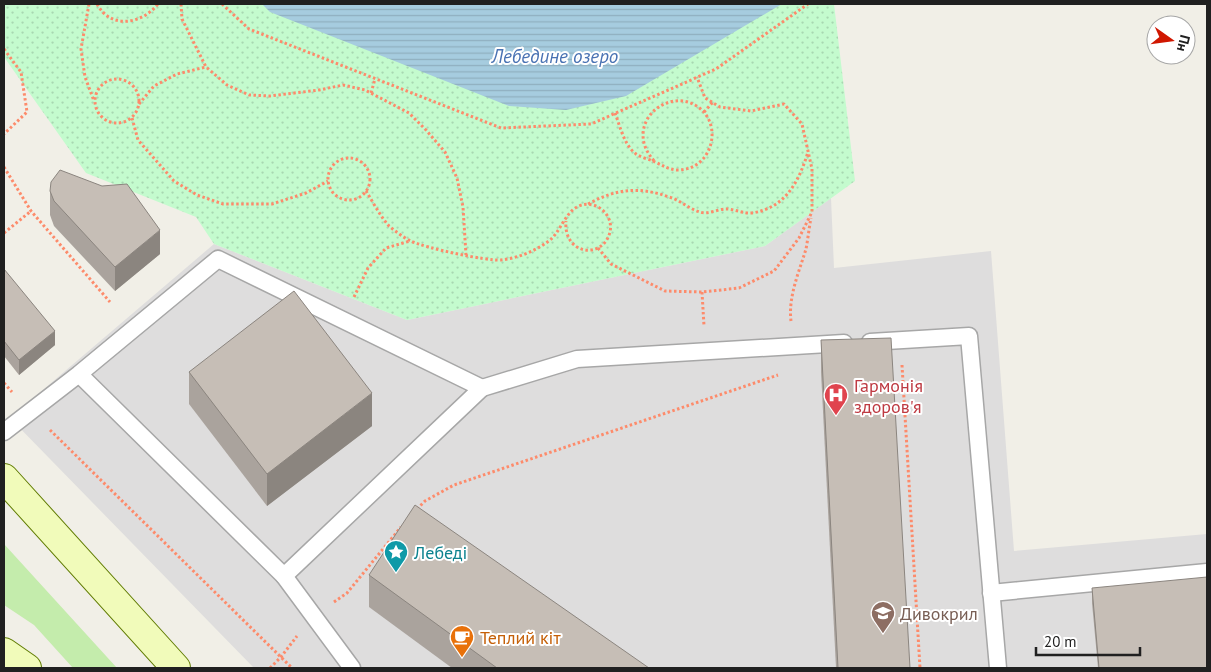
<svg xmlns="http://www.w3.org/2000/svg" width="1211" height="672" font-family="'PT Sans',sans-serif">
  <defs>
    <pattern id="park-dots" width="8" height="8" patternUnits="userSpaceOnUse" patternTransform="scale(1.25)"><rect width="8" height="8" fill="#c4fbce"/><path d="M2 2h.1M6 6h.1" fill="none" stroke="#a8d7b1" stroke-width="1.8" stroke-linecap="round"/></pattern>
    <pattern id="water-rules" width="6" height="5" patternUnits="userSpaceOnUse" patternTransform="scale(1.25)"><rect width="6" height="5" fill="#a6ccdf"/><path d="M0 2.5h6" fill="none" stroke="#8fafbf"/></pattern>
  </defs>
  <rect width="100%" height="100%" fill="#f1efe7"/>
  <!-- residential -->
  <path fill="#dedddd" d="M831 198 834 268 991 251 1014 551 1207 534V668H254L10 418 214 244 407 320 765 246Z"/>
  <!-- grass -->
  <path fill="#c4ecac" d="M4 544 117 668H73L34 625 4 605Z"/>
  <!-- park -->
  <path fill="url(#park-dots)" d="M4 4H834L855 181 765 246 407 320 214 244 196 217 86 173 4 57Z"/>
  <!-- water -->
  <path fill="url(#water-rules)" d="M262 4H782L626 96 566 110 509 106 270 12Z"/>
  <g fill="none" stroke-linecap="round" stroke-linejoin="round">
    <!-- lane casing -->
    <g stroke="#a7a7a7" stroke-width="19">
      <g id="lane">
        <path d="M870 342 969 336 998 668"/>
        <path d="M482 388 577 359 844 343"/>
        <path d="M4 432 79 374 218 259 482 388 284 576 79 374"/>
        <path d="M284 576 352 668"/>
        <path d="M991 593 1207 572"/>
      </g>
    </g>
    <!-- secondary casing -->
    <g stroke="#617c02" stroke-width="30">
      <g id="secondary">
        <path d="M4 478 176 668"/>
        <path d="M4 652 27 668"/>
      </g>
    </g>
    <!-- path -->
    <g stroke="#fd8b6b" stroke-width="3" stroke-dasharray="2.5 2.5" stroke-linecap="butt">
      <path d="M89 4 81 49 85 77 94 101"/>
      <path d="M97 4C111 30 142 24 158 4"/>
      <path d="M181 4 182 19 206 67 227 85 249 95 270 96 319 90 343 85 365 90 409 113 426 130 445 152 457 178 463 207 466 255"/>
      <path d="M222 4 249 29 501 128 591 124 716 69 808 4"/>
      <path d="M4 49 21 72 27 112 4 134"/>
      <circle cx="117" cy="101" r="22"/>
      <path d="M371 93 375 79"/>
      <path d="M139 104 154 86 177 74 206 67"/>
      <path d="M704 112 713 102"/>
      <path d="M615 113C620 126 624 145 636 154 640 157 648 159 653 161 662 165 669 170 678 170 713 170 725 122 695 105 670 91 637 114 644 143 646 151 650 156 655 162"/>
      <path d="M132 118 138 140 174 181 197 195 223 204H272L306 193 328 181"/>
      <circle cx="349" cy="179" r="21"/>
      <path d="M4 167 31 211 110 302"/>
      <path d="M366 191C373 202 380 216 389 226 395 231 404 238 411 241 425 248 486 261 501 260 518 258 536 251 550 240 561 231 565 212 579 206 595 199 614 214 610 232 603 260 563 255 566 221"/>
      <path d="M588 204C616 189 638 186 669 197 680 200 689 209 700 212 707 215 718 209 726 209 735 209 744 214 752 213 786 208 799 181 808 152"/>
      <path d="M4 233 31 211"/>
      <path d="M598 248 611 264 665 291 702 292 739 288 774 271 799 238 812 212V169L802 124 784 104 751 111 720 107 705 98 697 77"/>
      <path d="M702 292 704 326"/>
      <path d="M354 297 368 268 386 248 410 241"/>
      <path d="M791 321C788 297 799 272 806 249 808 239 809 228 811 218"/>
      <path d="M902 365 920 668"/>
      <path d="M4 383 12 392"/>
      <path d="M50 430 292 668"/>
      <path d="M417 509 425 501 454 485 778 375"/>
      <path d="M334 602 347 593 401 527"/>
      <path d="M270 668 281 657 297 636"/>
    </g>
    <!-- lane -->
    <use href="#lane" stroke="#fff" stroke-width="16"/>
    <!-- secondary -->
    <use href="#secondary" stroke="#f1fbba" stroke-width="28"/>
  </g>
  <!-- wall -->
  <g fill="#aaa39d">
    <path d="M50 191 160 254 115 291 54 226 50 215Z"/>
    <path d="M4 269 55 345 19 375 4 356Z"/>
    <path d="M821 340 910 668H836L821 372Z"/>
    <path d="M189 372 372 426 267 506 189 404Z"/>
    <path d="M369 575 649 668H452L369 607Z"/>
    <path d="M1092 588 1207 668H1098L1092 603Z"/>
  </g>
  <!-- shaded-wall -->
  <g fill="#8b857f">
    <path d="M160 230V254L115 291V267Z"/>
    <path d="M55 331V345L19 375V360Z"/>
    <path d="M372 393V426L267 506V474Z"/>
  </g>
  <!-- building -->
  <g fill="#c6beb6" stroke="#8b857f">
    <path d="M60 170 102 186 127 184 160 230 115 267 54 201 50 191 51 182Z"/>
    <path d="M4 269 55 331 19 360 4 341Z"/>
    <path d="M294 291 372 393 267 474 189 372Z"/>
    <path d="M891 338 910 668H838L821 340Z"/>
    <path d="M415 505 649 668H497L369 575Z"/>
    <path d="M1207 577V668H1099L1092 588Z"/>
  </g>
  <!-- icons -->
  <defs>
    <g id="hospital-pin" transform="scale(1.25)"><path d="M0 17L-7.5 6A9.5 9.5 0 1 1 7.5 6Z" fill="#e0444e" stroke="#fff"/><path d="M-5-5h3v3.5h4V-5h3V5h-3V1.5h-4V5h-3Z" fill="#fff"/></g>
    <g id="sight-pin" transform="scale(1.25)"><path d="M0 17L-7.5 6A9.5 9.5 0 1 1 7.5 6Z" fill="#0f9aa8" stroke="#fff"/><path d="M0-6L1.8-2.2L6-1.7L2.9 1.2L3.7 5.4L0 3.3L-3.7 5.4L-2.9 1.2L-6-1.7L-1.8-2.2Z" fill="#fff"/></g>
    <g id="school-pin" transform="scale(1.25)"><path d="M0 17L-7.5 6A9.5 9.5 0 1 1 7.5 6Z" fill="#8d6e63" stroke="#fff"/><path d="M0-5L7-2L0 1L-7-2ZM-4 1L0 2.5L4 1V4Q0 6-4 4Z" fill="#fff"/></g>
    <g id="cafe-pin" transform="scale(1.25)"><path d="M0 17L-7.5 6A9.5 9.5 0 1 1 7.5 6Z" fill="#e8710a" stroke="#fff"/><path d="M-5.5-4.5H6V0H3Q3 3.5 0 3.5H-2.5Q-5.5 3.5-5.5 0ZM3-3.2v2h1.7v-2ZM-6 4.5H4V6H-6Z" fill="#fff"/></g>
  </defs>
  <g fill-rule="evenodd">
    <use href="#hospital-pin" x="836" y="395"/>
    <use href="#sight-pin" x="396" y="552"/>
    <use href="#school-pin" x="883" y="613"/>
    <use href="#cafe-pin" x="462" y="637"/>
  </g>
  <g text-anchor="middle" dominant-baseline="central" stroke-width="4" stroke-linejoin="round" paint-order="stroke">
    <!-- health labels -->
    <g font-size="18" fill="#be3a42" stroke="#fff" text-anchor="start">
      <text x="854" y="385">Гармонія<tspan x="854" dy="21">здоров'я</tspan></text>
    </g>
    <!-- culture labels -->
    <g font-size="18" fill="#0d838f" stroke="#fff" text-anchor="start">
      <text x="414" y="552">Лебеді</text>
    </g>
    <!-- education labels -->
    <g font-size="18" fill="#785e54" stroke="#fff" text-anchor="start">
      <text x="900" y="613">Дивокрил</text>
    </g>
    <!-- food labels -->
    <g font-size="18" fill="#c56008" stroke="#fff" text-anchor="start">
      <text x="480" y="637">Теплий кіт</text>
    </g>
    <!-- water labels -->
    <g font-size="19" font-style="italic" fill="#4972b3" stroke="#fff">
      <text x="555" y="56">Лебедине озеро</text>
    </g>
  </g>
  <!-- border -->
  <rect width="1211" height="672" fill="none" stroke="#202020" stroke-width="10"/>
  <!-- north arrow -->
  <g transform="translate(1171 40) rotate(104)"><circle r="24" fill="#ffffff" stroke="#a6a6a6"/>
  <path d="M0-4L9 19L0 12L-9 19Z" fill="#d01700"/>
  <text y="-8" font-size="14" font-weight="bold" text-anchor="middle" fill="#202020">Пн</text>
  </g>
  <!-- scale -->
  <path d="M1036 647v8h104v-8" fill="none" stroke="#202020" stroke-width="2.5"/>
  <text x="1044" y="647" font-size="15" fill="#202020" stroke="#ffffff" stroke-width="4" paint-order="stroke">20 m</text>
</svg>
